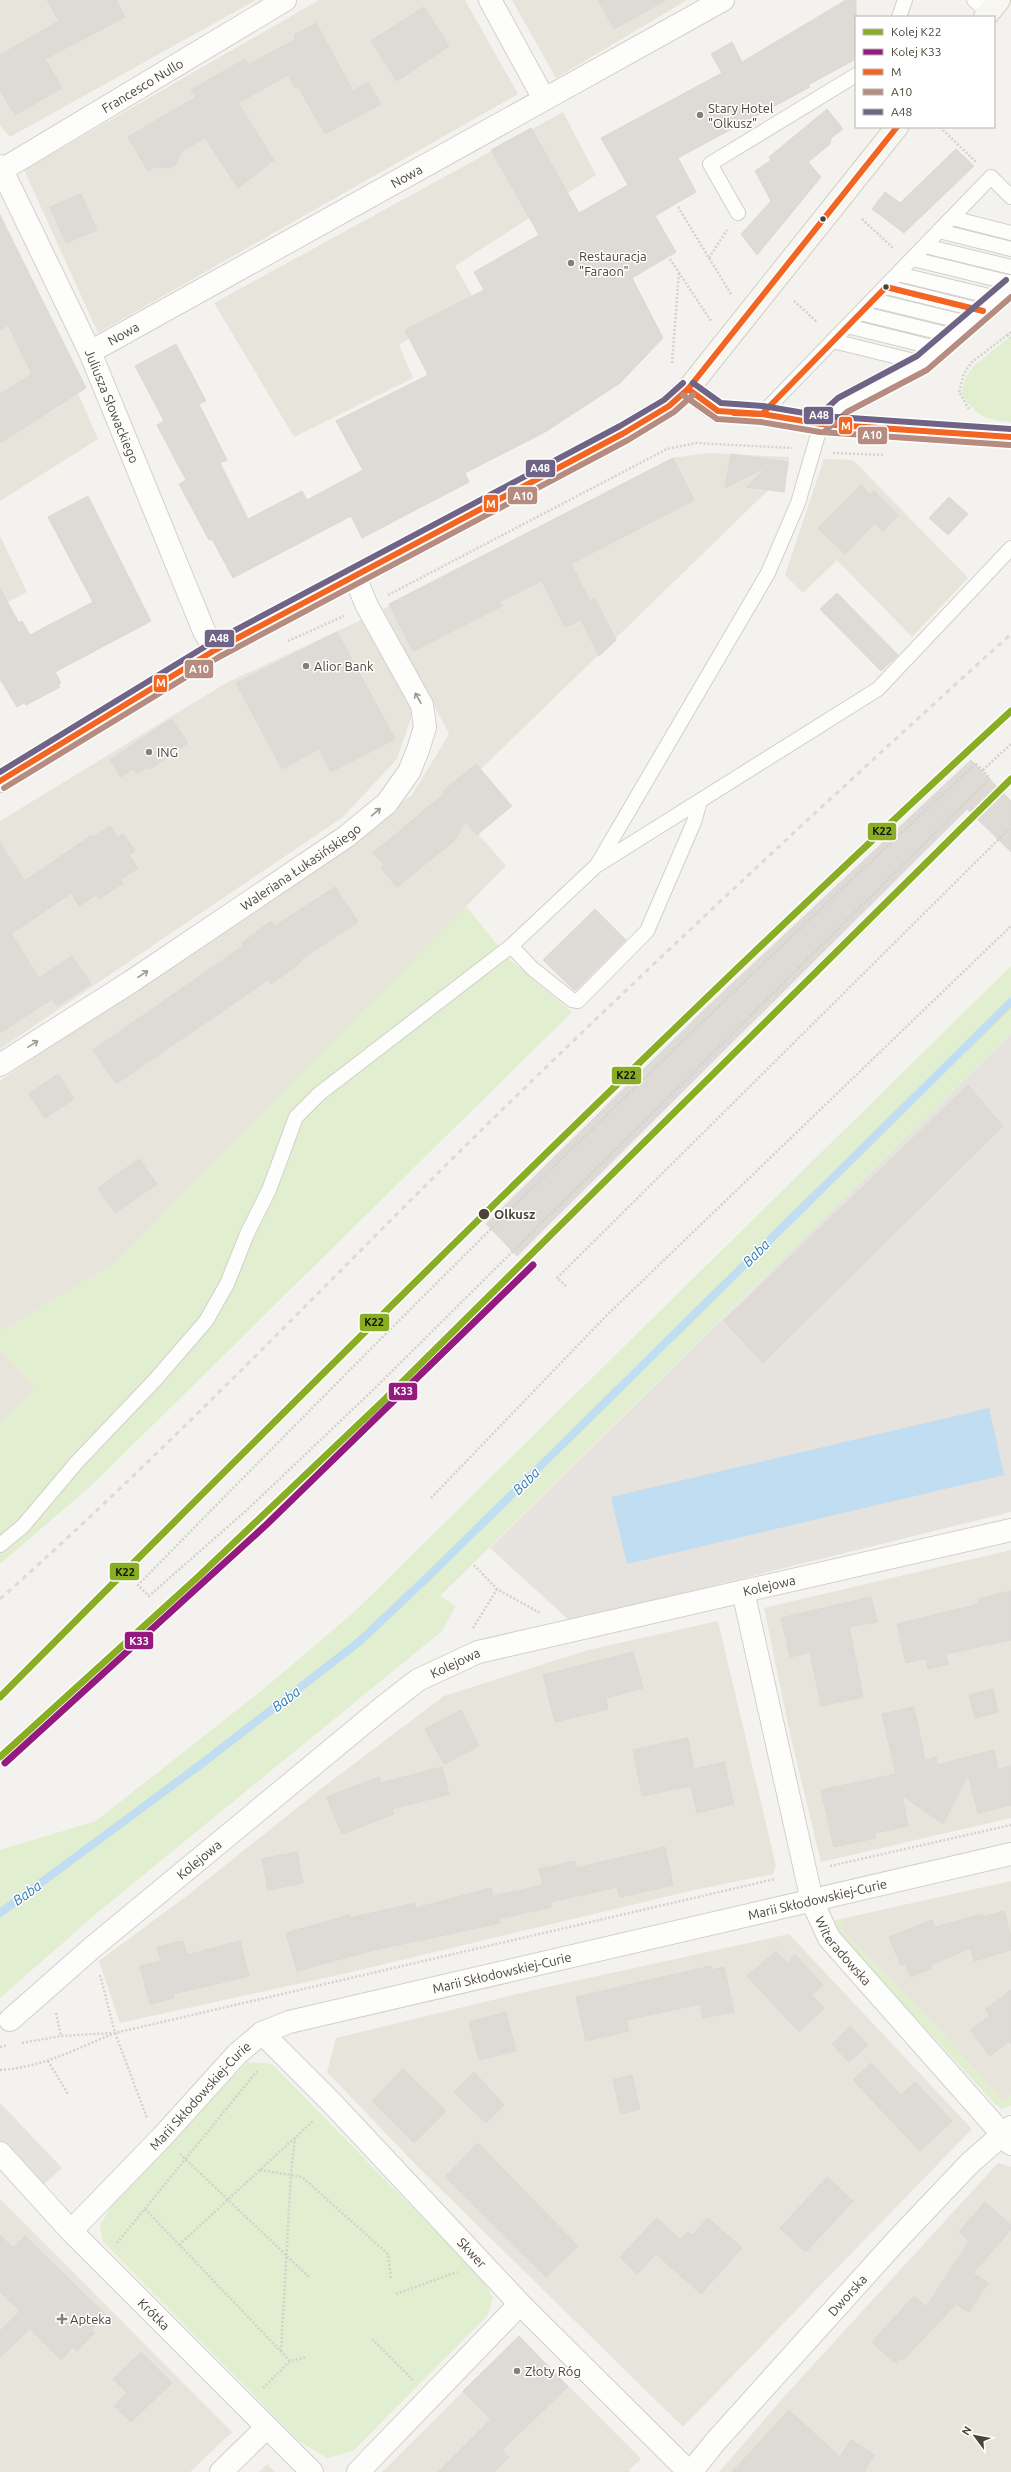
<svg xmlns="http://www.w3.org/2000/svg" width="1011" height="2472" font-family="Ubuntu,sans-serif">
  <rect width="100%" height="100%" fill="#f4f2ee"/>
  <!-- residential -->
  <g fill="#e7e4dc">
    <path d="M0 0H256L10 137 0 125Z"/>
    <path d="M319 0H465L518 94 98 333 24 170Z"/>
    <path d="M512 0H687L556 78Z"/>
    <path d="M563 112 596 175 455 266 474 299 399 345 413 378 294 437 214 303Z"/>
    <path d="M0 215 98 439 0 501Z"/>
    <path d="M708 453 789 457 788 471 449 800 506 866 115 1263 0 1332V1081L412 795 449 734 383 609 672 458Z"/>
    <path d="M824 459 853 460 968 578 912 637 837 560 803 593 785 575Z"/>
    <path d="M0 536 27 592 0 606Z"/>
    <path d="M361 620 413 712 397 759 343 817 0 1049V821L226 683Z"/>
    <path d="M0 1350 36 1388 0 1423Z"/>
    <path d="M1011 1550V1818L821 1862 791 1738 764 1608Z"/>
    <path d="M718 1621 776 1866 773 1874 690 1891 356 1971 120 2023 99 1961 188 1895 318 1791 444 1696 588 1650Z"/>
    <path d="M1011 1881V2095L1003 2101 935 2025 841 1929 845 1918Z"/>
    <path d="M789 1934 972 2129 683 2427 416 2165 327 2072 336 2038 525 1992Z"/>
    <path d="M998 2163 1011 2167V2472H719L791 2389Z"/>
    <path d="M0 2199 232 2432 190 2472H0Z"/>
    <path d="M519 2336 641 2459 629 2470 631 2472H382Z"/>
    <path d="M267 2464 275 2472H259Z"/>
  </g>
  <!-- industrial -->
  <path fill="#e6e2de" d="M1011 1034V1512L570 1621 490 1548Z"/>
  <!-- green -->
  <g fill="#e1eecf">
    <path d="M1011 336V422C987 421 973 414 961 393L966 376 975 365Z"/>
    <path d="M466 906 509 959 572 1012 93 1484 0 1564V1423L36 1388 0 1350V1332L115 1263Z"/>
    <path d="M1011 966V1034L440 1596 456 1606 442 1631 97 1913 0 1998V1850L96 1821 266 1687 353 1613Z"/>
    <path d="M845 1918 841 1929 935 2025 1003 2101 1011 2095V2106L1002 2109 995 2104 835 1930 832 1924 836 1920Z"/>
    <path d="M247 2062 272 2064 483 2280 493 2298 488 2315 353 2451 327 2458 299 2441 103 2242 100 2225 114 2202Z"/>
  </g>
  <!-- parking -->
  <path fill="#e6e3df" d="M0 2103 62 2168 42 2186 0 2141Z"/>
  <!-- water -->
  <path fill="#c0ddf1" d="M989 1408 1004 1475 627 1564 611 1497Z"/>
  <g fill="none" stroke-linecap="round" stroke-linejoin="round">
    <!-- stream -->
    <path stroke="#c0ddf1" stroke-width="8" d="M0 1913 204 1762 360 1641 432 1573 1011 1002"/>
  </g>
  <!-- building -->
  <g fill="#dedbd6" stroke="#dcd9d4">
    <path d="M47 0H116L125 17 45 59 62 88 15 115 0 90V55L59 21Z"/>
    <path d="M598 0H666L614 29Z"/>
    <path d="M846 0H856V59L808 85 810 87 678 158 696 192 655 216 676 252 632 278 663 338 620 383 545 432 465 473 469 482 362 538 351 516 233 578 212 539 209 540 179 484 186 480 157 425 164 421 135 366 176 344 206 401 199 404 227 460 220 463 248 519 302 491 307 500 363 470 336 421 428 375 405 330 484 290 474 272 539 235 491 150 531 128 579 213 628 185 601 138 722 73 711 54 732 42 742 62Z"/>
    <path d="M424 7 449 46 397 81 371 41Z"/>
    <path d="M316 23 353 91 368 82 381 104 325 134 298 86 295 88 288 75 238 103 274 160 238 188 205 138 182 151 175 165 170 168 155 167 148 171 128 137 196 97 191 90 245 59 248 65 296 39 294 35Z"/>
    <path d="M827 109 843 129 831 138 830 144 808 162 821 177 757 255 741 234 771 201 755 171 771 160 769 157Z"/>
    <path d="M956 149 974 166 904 233 872 209 885 192 900 203Z"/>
    <path d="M81 194 97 230 66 243 50 207Z"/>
    <path d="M0 215 86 388 0 443V394L32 374 8 325 0 330Z"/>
    <path d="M731 454 788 462 784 492 747 487 766 467 725 488Z"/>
    <path d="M673 458 694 500 571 564 590 601 595 599 616 640 599 656 581 620 565 627 542 581 499 602 502 606 413 651 389 604Z"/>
    <path d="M861 485 870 495 874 491 898 515 883 531 875 523 845 554 818 528Z"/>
    <path d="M88 496 151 621 55 672 61 683 58 684 60 687 26 705 24 703 17 707 0 679V588L19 623 22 621 30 635 93 602 48 517Z"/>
    <path d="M949 497 968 514 948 535 929 518Z"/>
    <path d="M837 593 898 655 881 671 820 609Z"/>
    <path d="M337 632 395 739 331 772 319 749 282 769 236 683Z"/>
    <path d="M171 719 188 743 150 769 148 766 137 774 134 768 121 777 110 760Z"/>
    <path d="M971 760 1011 801V852L967 809 517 1256 486 1224 705 1009Z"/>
    <path d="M476 764 512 806 477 835 466 821 454 841 397 887 381 868 384 865 373 853 445 793 443 791Z"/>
    <path d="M110 826 118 838 123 834 135 851 129 855 138 868 120 880 123 883 99 899 96 895 79 906 71 893 11 934 39 978 72 956 91 984 57 1006 52 999 0 1033V843L25 881 92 835 93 837Z"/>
    <path d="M335 887 358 922 300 960 301 962 271 984 268 980 116 1084 93 1050 243 946 241 944 271 921 275 926Z"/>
    <path d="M595 909 626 940 575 991 543 960Z"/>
    <path d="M58 1074 74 1099 45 1118 29 1094Z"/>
    <path d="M968 1085 1003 1126 763 1363 724 1321Z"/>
    <path d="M139 1159 157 1184 115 1213 98 1188Z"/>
    <path d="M1011 1591V1640L946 1654 948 1664 928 1669 926 1658 906 1663 897 1624 979 1604 978 1599Z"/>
    <path d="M871 1597 877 1622 849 1627 863 1697 821 1706 810 1652 790 1657 781 1618Z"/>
    <path d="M633 1652 643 1688 606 1698 608 1709 555 1722 543 1675Z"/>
    <path d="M993 1689 998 1712 975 1718 969 1695Z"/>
    <path d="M914 1707 925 1760 936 1757 937 1765 994 1750 998 1769 1011 1766V1805L978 1813 968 1775 943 1824 902 1795 908 1826 874 1833 876 1838 834 1847 821 1790 896 1774 882 1714Z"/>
    <path d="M461 1710 479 1746 444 1764 425 1729Z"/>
    <path d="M688 1738 694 1769 724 1762 734 1804 697 1813 691 1786 642 1796 633 1750Z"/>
    <path d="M442 1767 449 1794 392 1809 394 1814 342 1834 327 1797 379 1777 381 1783Z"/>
    <path d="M665 1847 673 1885 620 1897 617 1887 550 1902 551 1907 499 1919 500 1923 370 1951 297 1971 286 1933 349 1915 350 1918 415 1903 416 1908 491 1888 493 1896 543 1885 539 1869 575 1861 576 1868Z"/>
    <path d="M297 1852 303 1883 268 1890 262 1859Z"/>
    <path d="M1004 1911 1011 1937V1950L974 1961 971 1948 931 1965 932 1968 911 1977 905 1964 901 1966 889 1937 932 1920 935 1927 983 1914V1917Z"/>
    <path d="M183 1941 187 1955 240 1941 249 1976 173 1994 174 1998 150 2004 140 1966 161 1961 157 1947Z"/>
    <path d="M776 1951 787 1963 795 1955 823 1985 812 1995 824 2008 799 2032 747 1976Z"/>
    <path d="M711 1966 712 1970 724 1967 734 2012 703 2018 700 2004 626 2020 629 2031 586 2041 576 1997Z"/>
    <path d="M1011 1990V2044L1009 2041 990 2056 971 2030 990 2016 985 2010Z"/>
    <path d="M506 2012 516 2051 479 2060 469 2022Z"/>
    <path d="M850 2026 868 2045 849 2062 832 2044Z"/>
    <path d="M871 2063 901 2095 915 2082 952 2121 920 2151 853 2080Z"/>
    <path d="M403 2069 446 2111 414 2143 372 2101Z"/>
    <path d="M474 2072 504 2105 486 2123 454 2092Z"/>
    <path d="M632 2075 640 2109 621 2114 613 2080Z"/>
    <path d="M478 2143 578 2246 546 2277 445 2177Z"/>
    <path d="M827 2177 853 2201 806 2252 780 2228Z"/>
    <path d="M985 2202 1011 2225V2230L973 2273 988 2283 969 2312 956 2304 903 2360 900 2358 895 2363 872 2342 914 2296 926 2307 969 2241 959 2232Z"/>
    <path d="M657 2218 680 2240 687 2232 692 2235 708 2218 742 2248 701 2294 656 2254 637 2274 620 2257Z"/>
    <path d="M0 2235 13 2248 25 2236 106 2315 91 2330 95 2333 77 2351 73 2347 61 2360 30 2329 0 2357V2331L20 2311 0 2292Z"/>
    <path d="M519 2336 568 2387 502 2450 509 2457 494 2472H438L491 2419 463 2391Z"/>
    <path d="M141 2352 172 2383 131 2422 114 2406 127 2393 113 2379Z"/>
    <path d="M789 2410 840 2457 851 2440 875 2455 864 2472H732Z"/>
  </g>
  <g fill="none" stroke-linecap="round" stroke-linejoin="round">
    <!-- lane casing -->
    <g stroke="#d2d0cb" stroke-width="16">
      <g id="lane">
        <path d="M974 0 988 13"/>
        <path d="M899 17 905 0"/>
        <path d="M738 213 710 164 856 75"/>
        <path d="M952 218 1011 233"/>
        <path d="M939 231 1011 249"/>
        <path d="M925 246 1011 267"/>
        <path d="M913 259 1011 283"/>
        <path d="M898 274 997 298"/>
        <path d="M886 287 983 311"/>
        <path d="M873 300 968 323"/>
        <path d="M860 313 954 336"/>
        <path d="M847 326 940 349"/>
        <path d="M833 341 922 363"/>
        <path d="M762 414 991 177 1011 197"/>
        <path d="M599 864 878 689 1011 548"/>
        <path d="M511 946 533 969 572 1000 578 1001 647 931 694 822 700 801"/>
        <path d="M0 1545 23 1526 77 1462 155 1380 206 1321 227 1284 247 1234 269 1190 296 1117 319 1094 511 946 597 865 768 573 798 503 821 424"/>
      </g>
    </g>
    <!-- street casing -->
    <g stroke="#d2d0cb" stroke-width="24">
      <g id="street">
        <path d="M490 0 544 99"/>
        <path id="s1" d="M0 166 90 352 204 631 215 650"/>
        <path id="s2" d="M0 171 285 0"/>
        <path id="s3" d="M90 352 723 0"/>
        <path d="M688 389 718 411 762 414 821 424 1011 437"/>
        <path d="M821 424 842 405 922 363 1011 286"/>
        <path id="s4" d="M0 1065 132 981 347 836 387 803 409 772 418 750 425 727 422 705 367 606 355 577"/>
        <path id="s5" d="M743 1591 812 1901 829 1938 1011 2144"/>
        <path id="s6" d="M10 2020 93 1947 382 1708 418 1680 478 1652 1011 1530"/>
        <path id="s7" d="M262 2033 332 2103 520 2304 689 2472"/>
        <path id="s8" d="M0 2153 71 2231 312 2472"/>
        <path id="s9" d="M71 2231 162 2137 237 2054 262 2033 289 2022 1011 1854"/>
        <path d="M221 2472 266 2428"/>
        <path d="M358 2472 520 2304"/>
        <path id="s10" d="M691 2472 715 2442 896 2241 970 2163 1011 2127"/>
      </g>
    </g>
    <!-- secondary casing -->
    <g stroke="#d3cfc5" stroke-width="24">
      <g id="secondary">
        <path d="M985 17 999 0"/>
        <path d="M0 781 215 650 624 433 669 406 688 389 897 127"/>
      </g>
    </g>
    <!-- path -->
    <g stroke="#d3d2cc" stroke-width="2.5" stroke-dasharray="2 2" stroke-linecap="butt">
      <path d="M940 127 977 163"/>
      <path d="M678 207 731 294"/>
      <path d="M862 219 893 248"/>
      <path d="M709 258 727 230"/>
      <path d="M670 259 711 321"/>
      <path d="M794 301 817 322"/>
      <path d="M1007 335 1011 338"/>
      <path d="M672 363 679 272"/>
      <path d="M969 409 959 392 964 373 972 362 1011 332"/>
      <path d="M833 453 884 455"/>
      <path d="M388 595 667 449 696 443 792 448"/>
      <path d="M288 641 344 616"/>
      <path d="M976 764 990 778 372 1391 249 1508 149 1596 138 1585C412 1305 688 1029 976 764Z"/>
      <path d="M983 770 1011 744"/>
      <path d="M566 1286 557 1278 1011 827"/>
      <path d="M431 1498 607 1315 1011 926"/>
      <path d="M474 1565 497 1589 540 1613"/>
      <path d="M473 1628 497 1589"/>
      <path d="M830 1866 1011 1825"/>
      <path d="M100 1975 115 2033 147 2118"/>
      <path d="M56 2013 61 2036"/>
      <path d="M22 2043 61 2036 112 2033"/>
      <path d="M0 2047 7 2045"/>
      <path d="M48 2061 68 2094"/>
      <path d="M0 2070C41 2068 78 2048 115 2033L775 1879"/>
      <path d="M180 2154 310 2278"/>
      <path d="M260 2170 302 2177 388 2254 391 2279"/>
      <path d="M145 2209 290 2361"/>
      <path d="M117 2243 258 2070"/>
      <path d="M179 2245 314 2120"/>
      <path d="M396 2294 457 2272"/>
      <path d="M372 2339 413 2380"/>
      <path d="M281 2351 291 2174 295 2137"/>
      <path d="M263 2388 290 2361 307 2357"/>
    </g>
    <!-- lane -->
    <use href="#lane" stroke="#fdfdfc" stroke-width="14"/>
    <!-- street -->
    <use href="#street" stroke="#fdfdfc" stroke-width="22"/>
    <!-- secondary -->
    <use href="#secondary" stroke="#f7f6f1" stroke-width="22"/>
    <!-- rail -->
    <path stroke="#dbdbda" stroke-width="3" stroke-dasharray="5 5" stroke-linecap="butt" d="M0 1599C160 1457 307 1303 458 1153 638 976 824 803 1011 634"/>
    <!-- bus-1 casing -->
    <g stroke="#fff" stroke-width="9">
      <g id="bus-1">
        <path d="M886 287 983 311"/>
        <path d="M688 389 718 411 762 414 821 424 1011 437"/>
        <path d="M734 413 762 414 886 287"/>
        <path d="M0 781 215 650 624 433 669 406 688 389 897 127"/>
      </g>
    </g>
    <!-- bus-2 casing -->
    <g stroke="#fff" stroke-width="9">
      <g id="bus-2">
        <path d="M683 395 717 419 761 422 820 432 1010 445"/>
        <path d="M826 430 847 412 927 370 1011 297"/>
        <path d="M4 788 219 657 628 440 674 412 693 395"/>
      </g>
    </g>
    <!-- bus-3 casing -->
    <g stroke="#fff" stroke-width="9">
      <g id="bus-3">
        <path d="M693 383 721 403 763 406 822 416 1011 429"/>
        <path d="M816 418 838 398 917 356 1006 280"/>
        <path d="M0 772 211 643 620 426 664 400 683 383"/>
      </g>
    </g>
    <!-- bus-1 -->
    <use href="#bus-1" stroke="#f26522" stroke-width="6"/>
    <!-- bus-2 -->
    <use href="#bus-2" stroke="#b78c80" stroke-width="6"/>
    <!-- bus-3 -->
    <use href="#bus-3" stroke="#6f6486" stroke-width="6"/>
    <!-- rail-1 casing -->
    <g stroke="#fff" stroke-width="10">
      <g id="rail-1">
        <path d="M0 1697C332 1363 665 1030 1011 711"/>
        <path d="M0 1757 199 1576 382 1402 1011 779"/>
      </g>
    </g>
    <!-- rail-2 casing -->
    <g stroke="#fff" stroke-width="10">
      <path id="rail-2" d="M5 1763 266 1525 533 1265"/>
    </g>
    <!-- rail-1 -->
    <use href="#rail-1" stroke="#8aae23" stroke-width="7"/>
    <!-- rail-2 -->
    <use href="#rail-2" stroke="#951a80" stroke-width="7"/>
  </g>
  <!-- one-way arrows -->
  <defs><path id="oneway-shaft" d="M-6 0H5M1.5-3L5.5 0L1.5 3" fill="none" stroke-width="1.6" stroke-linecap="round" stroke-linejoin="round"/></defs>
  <g stroke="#9b9791">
    <use href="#oneway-shaft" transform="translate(418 698) rotate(-119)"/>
    <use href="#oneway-shaft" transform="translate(376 812) rotate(-40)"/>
    <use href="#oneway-shaft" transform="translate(143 974) rotate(-34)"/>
    <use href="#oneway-shaft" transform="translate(33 1044) rotate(-32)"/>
  </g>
  <!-- markers -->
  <g fill="#868178" stroke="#fff" stroke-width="1.5">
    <circle cx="700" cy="115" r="4"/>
    <circle cx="571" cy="263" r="4"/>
    <circle cx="306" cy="666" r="4"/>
    <circle cx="149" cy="752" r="4"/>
    <path d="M60 2313h4v4h4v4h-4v4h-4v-4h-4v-4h4z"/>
    <circle cx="517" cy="2371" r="4"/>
  </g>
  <g fill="#4b4439" stroke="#fff" stroke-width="1.5">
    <circle cx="823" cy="219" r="3.5"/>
    <circle cx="886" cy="287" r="3.5"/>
    <circle cx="484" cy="1214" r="6"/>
  </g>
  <g text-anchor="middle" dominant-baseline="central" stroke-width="3" stroke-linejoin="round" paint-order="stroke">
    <!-- street labels -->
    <g font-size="13" fill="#4b4439" stroke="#fff">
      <text stroke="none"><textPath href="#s2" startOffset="166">Francesco Nullo</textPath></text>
      <text stroke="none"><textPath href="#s3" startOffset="362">Nowa</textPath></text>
      <text stroke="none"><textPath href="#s3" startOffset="38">Nowa</textPath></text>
      <text stroke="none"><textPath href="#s1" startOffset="265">Juliusza Słowackiego</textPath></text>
      <text stroke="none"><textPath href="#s4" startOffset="360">Waleriana Łukasińskiego</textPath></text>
      <text stroke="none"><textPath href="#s6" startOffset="896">Kolejowa</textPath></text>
      <text stroke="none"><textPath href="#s6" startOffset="572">Kolejowa</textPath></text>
      <text stroke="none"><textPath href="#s6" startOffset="248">Kolejowa</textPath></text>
      <text stroke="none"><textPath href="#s9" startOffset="847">Marii Skłodowskiej-Curie</textPath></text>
      <text stroke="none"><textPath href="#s5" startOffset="377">Witeradowska</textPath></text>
      <text stroke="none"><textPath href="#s9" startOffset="523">Marii Skłodowskiej-Curie</textPath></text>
      <text stroke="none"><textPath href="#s9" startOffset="187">Marii Skłodowskiej-Curie</textPath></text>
      <text stroke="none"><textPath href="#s7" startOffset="304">Skwer</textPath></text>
      <text stroke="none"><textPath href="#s10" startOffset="236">Dworska</textPath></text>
      <text stroke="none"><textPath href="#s8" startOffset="223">Krótka</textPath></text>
    </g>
    <!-- poi labels -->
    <g font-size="13" fill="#4b4439" stroke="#fff" text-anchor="start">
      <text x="708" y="108">Stary Hotel<tspan x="708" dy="15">"Olkusz"</tspan></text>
      <text x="579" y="256">Restauracja<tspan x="579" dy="15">"Faraon"</tspan></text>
      <text x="314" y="666">Alior Bank</text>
      <text x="157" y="752">ING</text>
      <text x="70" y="2319">Apteka</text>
      <text x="525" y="2371">Złoty Róg</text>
    </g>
    <!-- stop labels -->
    <g font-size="13" font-weight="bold" fill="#4b4439" stroke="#fff" text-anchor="start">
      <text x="494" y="1214">Olkusz</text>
    </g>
    <!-- water labels -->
    <g font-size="14" font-style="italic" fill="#2e7ab2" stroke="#fff">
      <text transform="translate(756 1253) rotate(-45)">Baba</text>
      <text transform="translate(526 1481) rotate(-45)">Baba</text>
      <text transform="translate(286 1699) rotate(-38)">Baba</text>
      <text transform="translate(27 1893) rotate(-36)">Baba</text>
    </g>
  </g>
  <g stroke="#fff" stroke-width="1.5">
    <rect x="803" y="406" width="31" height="19" rx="4" fill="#6f6486"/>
    <rect x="838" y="416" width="15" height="19" rx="4" fill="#f26522"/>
    <rect x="857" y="426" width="31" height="19" rx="4" fill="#b78c80"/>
    <rect x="525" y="459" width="31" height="19" rx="4" fill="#6f6486"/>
    <rect x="507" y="486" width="31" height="19" rx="4" fill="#b78c80"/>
    <rect x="483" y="494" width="16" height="19" rx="4" fill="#f26522"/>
    <rect x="204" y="629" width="31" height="19" rx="4" fill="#6f6486"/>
    <rect x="184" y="659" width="30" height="20" rx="4" fill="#b78c80"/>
    <rect x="153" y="674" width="15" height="19" rx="4" fill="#f26522"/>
    <rect x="867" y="822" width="30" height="19" rx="4" fill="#8aae23"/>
    <rect x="611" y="1066" width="31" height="19" rx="4" fill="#8aae23"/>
    <rect x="359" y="1313" width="31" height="19" rx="4" fill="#8aae23"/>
    <rect x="388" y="1382" width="30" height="19" rx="4" fill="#951a80"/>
    <rect x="109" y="1562" width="31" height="19" rx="4" fill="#8aae23"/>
    <rect x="124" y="1631" width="30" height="19" rx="4" fill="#951a80"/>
  </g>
  <g font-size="11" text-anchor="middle" font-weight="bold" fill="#fff">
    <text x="819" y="419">A48</text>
    <text x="846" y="430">M</text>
    <text x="872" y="439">A10</text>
    <text x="540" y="472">A48</text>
    <text x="523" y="500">A10</text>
    <text x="491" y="508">M</text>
    <text x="219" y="642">A48</text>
    <text x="199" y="673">A10</text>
    <text x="161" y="687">M</text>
    <text x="403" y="1395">K33</text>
    <text x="139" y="1645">K33</text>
  </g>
  <g font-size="11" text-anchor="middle" font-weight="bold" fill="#111">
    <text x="882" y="835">K22</text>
    <text x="626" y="1079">K22</text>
    <text x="374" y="1326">K22</text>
    <text x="125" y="1576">K22</text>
  </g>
  <!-- legend -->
  <rect x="855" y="16" width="140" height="112" fill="#ffffff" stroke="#b7b4b0"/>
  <rect x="863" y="29" width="20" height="6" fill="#8aae23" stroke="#b7b4b0"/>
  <text x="891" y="36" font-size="12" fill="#4b4439">Kolej K22</text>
  <rect x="863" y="49" width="20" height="6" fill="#951a80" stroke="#b7b4b0"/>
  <text x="891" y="56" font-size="12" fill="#4b4439">Kolej K33</text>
  <rect x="863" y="69" width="20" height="6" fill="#f26522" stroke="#b7b4b0"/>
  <text x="891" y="76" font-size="12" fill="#4b4439">M</text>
  <rect x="863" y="89" width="20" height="6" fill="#b78c80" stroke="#b7b4b0"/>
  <text x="891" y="96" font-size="12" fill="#4b4439">A10</text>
  <rect x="863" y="109" width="20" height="6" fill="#6f6486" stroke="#b7b4b0"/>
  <text x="891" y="116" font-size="12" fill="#4b4439">A48</text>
  <!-- north arrow -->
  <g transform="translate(975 2436) rotate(302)" stroke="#ffffff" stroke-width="3" paint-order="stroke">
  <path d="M0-3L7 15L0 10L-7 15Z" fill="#4b4439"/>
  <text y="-6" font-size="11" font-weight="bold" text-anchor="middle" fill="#4b4439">N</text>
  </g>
</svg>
